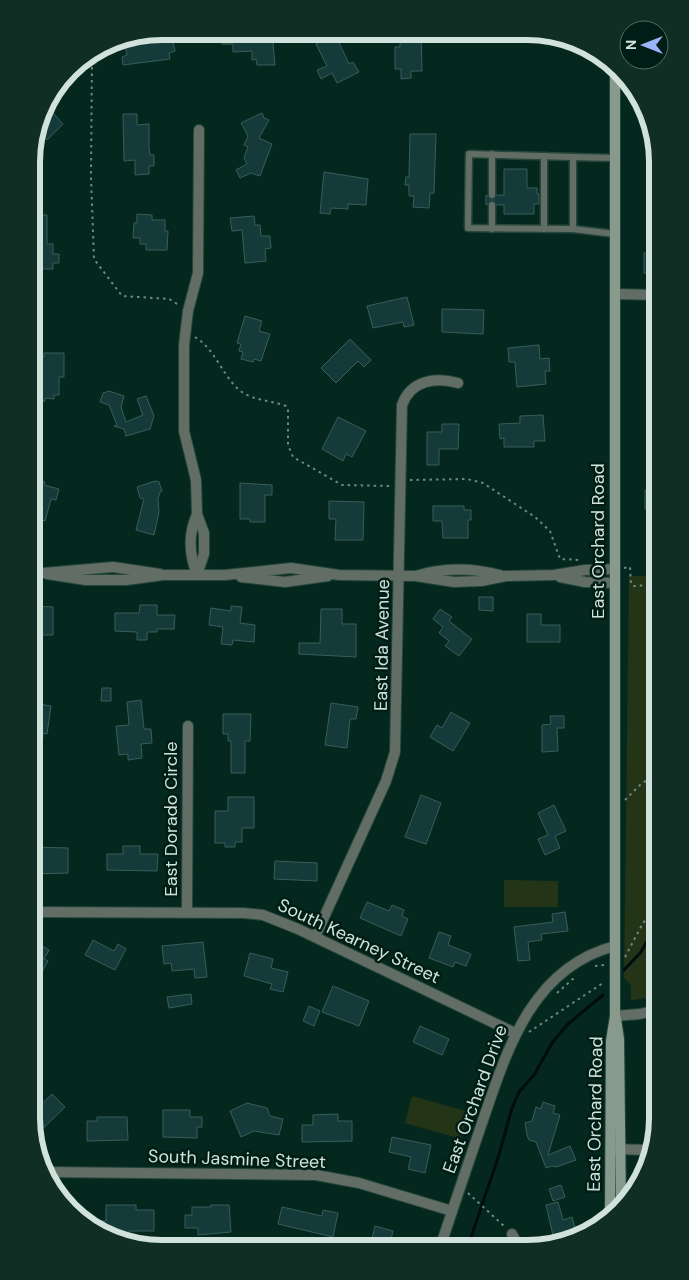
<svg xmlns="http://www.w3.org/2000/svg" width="689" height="1280" font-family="'DM Sans',sans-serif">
  <rect width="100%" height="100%" fill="#04281e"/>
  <!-- green -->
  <g fill="#243417">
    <path d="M97 50V65L75 64H76Z"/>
    <path d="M629 576H658L657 997 631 1000V985L624 978Z"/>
    <path d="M504 880 558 881V907H504Z"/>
    <path d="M412 1096 469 1112 461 1139 405 1123Z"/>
  </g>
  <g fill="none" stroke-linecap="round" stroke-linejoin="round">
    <!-- stream -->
    <g stroke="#000c0f" stroke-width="3">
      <path d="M624 970 641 952 658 922"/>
      <path d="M467 1249 498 1158 512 1108 519 1092 534 1075 552 1043 567 1025 603 995"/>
    </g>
  </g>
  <!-- building -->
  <g fill="#143b39" stroke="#375e5b">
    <path d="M162 31H189V35L172 38 175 51 169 53 170 59 123 65 122 57 127 55 125 45 150 40 149 34Z"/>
    <path d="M222 32H272L275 65H257L256 59 252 60V51L233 52V44H222Z"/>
    <path d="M400 33H421L422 71H411V78L401 79V69H395V47H400Z"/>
    <path d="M335 34 349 64 353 62 359 72 337 83 332 73 321 79 317 70 327 66 316 44Z"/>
    <path d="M545 34 559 37 558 46 544 44Z"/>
    <path d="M45 104 63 124 47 140 45 137 32 149Z"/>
    <path d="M262 113 264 118 269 120 259 138 272 144 260 176 251 173 240 178 236 170 247 164 244 158 248 147 244 145 248 136 241 123Z"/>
    <path d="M123 114H137V125L149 124V148L150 155H154V166H149V174L135 175V160L124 161Z"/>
    <path d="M410 134H436L434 193H430L429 208 413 207 414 196H409V185H405L406 177H409Z"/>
    <path d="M504 169H527V188H537V194H539V204H534V214H504V205H497L492 200 486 205V195L492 200 497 195H504Z"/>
    <path d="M324 172 368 179 366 205 348 204V209L331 208 330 214 320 213Z"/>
    <path d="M137 214 152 215V220H165V231H168L167 250H146V244H140V238H133L134 223H137Z"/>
    <path d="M33 215H47V244H53V254H59V263H53V269H32Z"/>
    <path d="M254 216 255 225H260L261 236H270L271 248 265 249 266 261 245 263 242 230 232 231 230 218Z"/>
    <rect x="644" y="253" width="14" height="20"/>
    <path d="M407 297 414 325 404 327 403 322 373 328 367 306Z"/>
    <path d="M442 309 484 310 483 334 442 332Z"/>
    <path d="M245 316 262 321 259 331 270 334 261 361 254 359 253 362 241 359 243 352 239 351 241 344 237 343Z"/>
    <path d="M350 339 371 360 364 367 358 361 336 383 321 368Z"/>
    <path d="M539 345 540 359 549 358 550 371H545L546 384 517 387 515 362H509L508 348Z"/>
    <path d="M44 353H64V377H59V395H54V399L45 398V401H32V357H44Z"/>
    <path d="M109 391 124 396 121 407 126 422 143 415 137 399 146 396 154 416 150 429 126 436 124 429 114 426 117 425 109 405 100 402 103 393Z"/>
    <path d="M543 415 545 441H534V447H504V438L500 439 499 424 520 423V416Z"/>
    <path d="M338 417 366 431 352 457 346 454 343 461 322 449Z"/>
    <path d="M442 424H459L458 449H439V465H427V432H442Z"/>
    <path d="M32 478 45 482 44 485 59 489 56 500 51 499 45 521 32 517Z"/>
    <path d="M155 481 159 482 162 491 160 492 158 499 159 512 154 535 136 530 144 499 140 498 137 487Z"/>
    <path d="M240 483 272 485V495H265V522H250V519H240Z"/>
    <rect x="645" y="490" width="13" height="19"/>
    <path d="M329 501 364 502 363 540H335L336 519H329Z"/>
    <path d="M433 506H464V510H471V520H468V538H443L442 521H433Z"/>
    <path d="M479 597H493V611L479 610Z"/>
    <path d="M140 605H157V615H175L174 629H157V632H147V640H137V632L115 631V613H139Z"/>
    <path d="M32 606 53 607V635H37V623H32Z"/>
    <path d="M231 606 242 607 240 623 255 625 254 642 233 640 232 645 221 644 223 627 209 625 211 608 231 611Z"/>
    <path d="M321 609H342V624H356V657L299 654V643H320Z"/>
    <path d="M440 609 452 617 449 621 472 639 459 656 445 646 449 641 439 633 443 627 433 619Z"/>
    <path d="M527 614H541V625H560V642H527Z"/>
    <path d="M102 688H111V701H101Z"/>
    <path d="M141 700 144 729H151L152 743 141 744 142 758 128 760V754L119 755 116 726 129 725 127 702Z"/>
    <path d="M32 703 51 706 47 734 43 733 42 749 32 747Z"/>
    <path d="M331 703 358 707 356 719H350L347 748 325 745Z"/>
    <path d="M451 712 470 723 453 751 430 737 437 725 442 728Z"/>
    <path d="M223 714H251L250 741H245V773H231V741H228V734H223Z"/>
    <path d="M550 716H564V728H557L558 751 542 752V725L551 724Z"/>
    <path d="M421 795 441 803 426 844 405 837Z"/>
    <path d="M228 797H254V828H242V842H235V847H225V843H215V811H228Z"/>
    <path d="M554 805 566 831 555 836 560 848 545 855 538 839 548 835 538 813Z"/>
    <path d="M123 846H140V854H158L157 871 107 870V854H123Z"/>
    <path d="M32 847 68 848V873L32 874Z"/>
    <path d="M275 861 317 863V881L274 879Z"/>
    <path d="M367 902 389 911 392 905 404 910 402 916 408 919 401 936 360 918Z"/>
    <path d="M565 912 568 931 541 934 542 940 528 942 530 960 518 961 514 927 553 922 552 914Z"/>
    <path d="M439 932 451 936 448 945 471 954 466 966 455 962 453 967 429 958Z"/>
    <path d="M93 940 114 951 118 944 126 949 115 970 85 955Z"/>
    <path d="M35 942 49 950 44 959 48 961 31 993V950Z"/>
    <path d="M203 942 207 977 195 978 194 969 172 971 171 963 164 964 162 946Z"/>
    <path d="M250 953 273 959 271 968 288 972 283 992 270 989 272 984 244 976Z"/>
    <path d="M333 986 369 1001 359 1026 322 1012Z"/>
    <path d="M191 994 192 1004 169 1008 167 997Z"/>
    <path d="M309 1006 320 1011 314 1026 303 1021Z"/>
    <path d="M420 1026 449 1039 442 1055 413 1042Z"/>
    <path d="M52 1094 65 1107 34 1137 31 1114Z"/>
    <path d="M543 1102 555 1106 553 1113 560 1115 548 1155 570 1146 576 1160 556 1167 552 1166 546 1168 536 1142 529 1140 527 1135 525 1123 532 1121 536 1107 541 1109Z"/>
    <path d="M247 1103 267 1108 270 1116 283 1119 279 1135 254 1131 241 1137 230 1111Z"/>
    <path d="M163 1110H190V1117H202V1127H197V1138L163 1137Z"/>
    <path d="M338 1114V1121H352V1141L302 1142V1125H313V1115Z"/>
    <path d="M97 1117H127L128 1140 87 1141V1121H97Z"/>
    <path d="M392 1137 431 1145 425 1173 408 1169 411 1157 389 1152Z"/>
    <path d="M561 1185 565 1197 553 1201 549 1189Z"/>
    <path d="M558 1202 563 1220 572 1217 577 1236 569 1242 555 1244 546 1205Z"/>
    <path d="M106 1205H136V1210H154V1231H129V1240L102 1228V1221H106Z"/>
    <path d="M211 1205H229L231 1232 198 1235V1228H185V1215H192V1207H211Z"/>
    <path d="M282 1207 322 1216 323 1210 338 1213 333 1237 278 1224Z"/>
    <path d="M375 1226 393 1231 389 1248H375L376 1244 371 1243Z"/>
  </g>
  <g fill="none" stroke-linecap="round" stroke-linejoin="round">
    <!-- service casing -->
    <g stroke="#25463c" stroke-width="9">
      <g id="service">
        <path d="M492 154V195"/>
        <path d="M615 158 573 157V229L615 234"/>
        <path d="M492 205V229"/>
        <path d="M544 229V156"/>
        <path d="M573 229 468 228 469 154 573 157"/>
      </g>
    </g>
    <!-- minor casing -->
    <g stroke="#25463c" stroke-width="12">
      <g id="minor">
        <path d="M615 294 658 295"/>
        <path d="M197 575 204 554V533L197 514 196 480 184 431V345L188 311 198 273 199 130"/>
        <path d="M197 575C189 553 188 535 197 514"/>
        <path d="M31 912 243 913 263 915 298 929 515 1033"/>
        <path d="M187 912 188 726"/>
        <path d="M315 937 386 781 395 752 402 405C411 380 435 377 458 383"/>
        <path d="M615 1016 640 1014 657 1010"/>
        <path d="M613 1149 649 1150"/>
        <path d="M46 1172 316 1175 359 1183 452 1211"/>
        <path d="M512 1234 520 1249"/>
        <path d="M440 1248C453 1208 467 1167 481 1126 506 1053 530 968 615 946"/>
      </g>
    </g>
    <!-- tertiary casing -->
    <g stroke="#25463c" stroke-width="12">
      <g id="tertiary">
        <path d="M32 574 113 567 160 574"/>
        <path d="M47 574 86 580H126L163 575H225L291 568 339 575 416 576 454 582 481 581 506 576 554 575 585 570 615 569"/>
        <path d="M416 576C444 567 472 568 500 575"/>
        <path d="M241 577 285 582 328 576"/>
        <path d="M560 577 585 582 615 583"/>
      </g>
    </g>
    <!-- secondary casing -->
    <g stroke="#25463c" stroke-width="12">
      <g id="secondary">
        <path d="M616 1019 619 1039 621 1205"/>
        <path d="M610 1213 611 1041 615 1016V66"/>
      </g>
    </g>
    <!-- path -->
    <g stroke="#6e8980" stroke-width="2" stroke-dasharray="2.5 4" stroke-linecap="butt">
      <path d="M92 54 91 177 94 259 122 296 169 299 179 305"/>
      <path d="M195 337C214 348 222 374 238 389 252 401 270 400 286 406L288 409V445L293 457 342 485 392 486"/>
      <path d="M410 480 467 479 483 483 535 517 550 531 560 559 580 560"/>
      <path d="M624 568 630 567 631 584 634 586 649 585 658 588"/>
      <path d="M625 800 641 784 658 773"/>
      <path d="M625 957 642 925 658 901"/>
      <path d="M595 966 605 965"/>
      <path d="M557 993 574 978"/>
      <path d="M529 1032 603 983"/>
      <path d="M468 1193 505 1227"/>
    </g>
    <!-- service -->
    <use href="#service" stroke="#626e65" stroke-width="6"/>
    <!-- minor -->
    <use href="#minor" stroke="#626e65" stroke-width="10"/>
    <!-- tertiary -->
    <use href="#tertiary" stroke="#626e65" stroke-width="10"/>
    <!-- secondary -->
    <use href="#secondary" stroke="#879a8b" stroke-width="10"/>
  </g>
  <g text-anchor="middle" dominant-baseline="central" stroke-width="5" stroke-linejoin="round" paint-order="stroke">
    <!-- street labels -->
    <g font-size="18" fill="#d0e2db" stroke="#001e15">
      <text transform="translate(598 541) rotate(-90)">East Orchard Road</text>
      <text transform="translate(382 645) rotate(-89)">East Ida Avenue</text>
      <text transform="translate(171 819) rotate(-90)">East Dorado Circle</text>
      <text transform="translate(359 941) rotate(25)">South Kearney Street</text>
      <text transform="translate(475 1099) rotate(-70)">East Orchard Drive</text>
      <text transform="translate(595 1114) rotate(-89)">East Orchard Road</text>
      <text transform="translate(237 1159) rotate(2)">South Jasmine Street</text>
    </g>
  </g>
  <!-- crop -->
  <path d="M0 0H689V1280H0ZM162 40H527A122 122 0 0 1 649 162V1118A122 122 0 0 1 527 1240H162A122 122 0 0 1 40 1118V162A122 122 0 0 1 162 40Z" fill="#112e25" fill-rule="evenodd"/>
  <path fill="none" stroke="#d0e2db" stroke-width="6" d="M162 40H527A122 122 0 0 1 649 162V1118A122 122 0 0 1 527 1240H162A122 122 0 0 1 40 1118V162A122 122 0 0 1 162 40Z"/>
  <!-- north arrow -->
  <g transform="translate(644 45) rotate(270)"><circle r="24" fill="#001e15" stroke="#536c64"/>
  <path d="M0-4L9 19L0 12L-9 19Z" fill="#9bb5fd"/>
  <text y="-8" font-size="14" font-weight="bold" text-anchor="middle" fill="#d0e2db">N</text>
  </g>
</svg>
